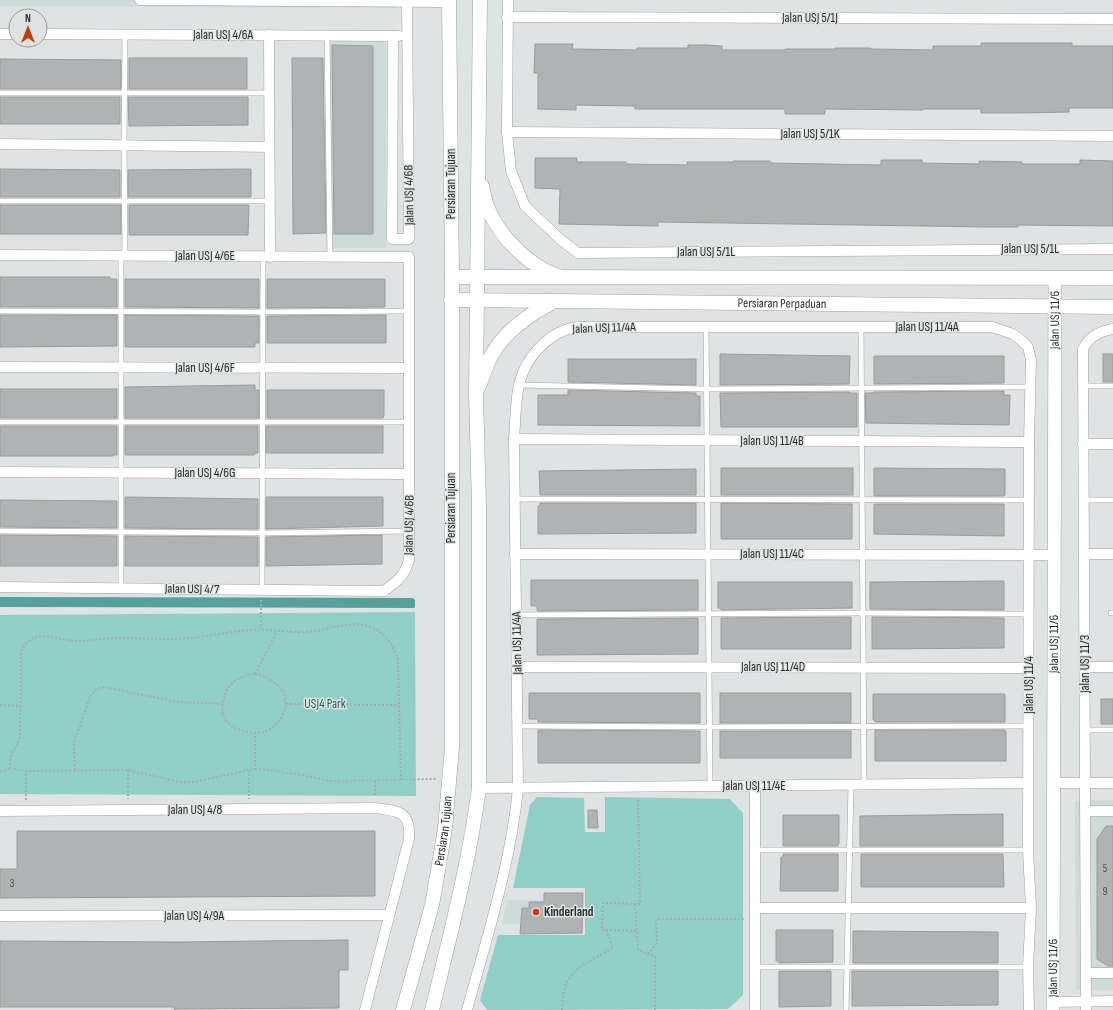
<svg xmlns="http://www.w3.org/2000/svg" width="1113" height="1010" font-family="'Sofia Sans Condensed',sans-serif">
  <rect width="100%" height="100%" fill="#e0e3e3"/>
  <!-- built -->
  <g fill="#cedbd9">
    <path d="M0 0H396V8L0 6Z"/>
    <path d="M330 40H386V248H332Z"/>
    <path d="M1113 800V990H1076L1075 801Z"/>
    <path d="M508 900H565L568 924H502Z"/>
  </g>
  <!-- green -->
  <g fill="#90cfc8">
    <path d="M415 612 416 796 0 794V615Z"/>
    <path d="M537 797 584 798 585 832H605V797L730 799 743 813V995L728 1009 487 1010 480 1000 498 935H585V888H513L530 805Z"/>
  </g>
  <!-- water -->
  <path fill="#55a29a" d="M0 597 413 598 415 600V607L414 608 0 607Z"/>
  <!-- building -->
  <g fill="#b0b3b3" stroke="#999c9c">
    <path d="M981 43H1072V46H1113V108H1069V112L1020 113H981V109H923V110L825 109V114H785V109H635V106L576 105V110L538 109V73H534L535 44H573L572 49 637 50V48H688V45H705L722 46V50H785V49H835V48H871V49L933 50V46H981Z"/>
    <path d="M332 45 373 46V234H334Z"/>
    <rect x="129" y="58" width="118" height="31"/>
    <path d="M292 58H323L326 233 293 234Z"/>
    <path d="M0 59 121 60V89H0Z"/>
    <rect x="0" y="97" width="120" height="27"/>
    <path d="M128 97H248V125L129 126Z"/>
    <path d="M535 158H577V162H626V164L687 165V162H733V161H770V163L881 165V160H922V163L979 164V161L1022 162V164H1080V160L1113 161V226L1018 225V227H988L658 222V226L559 224 560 189 535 188Z"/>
    <path d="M0 169 120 170V197H0Z"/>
    <path d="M251 169V197H128V170Z"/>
    <rect x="0" y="205" width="121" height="29"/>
    <path d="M129 205H249L248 235H129Z"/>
    <path d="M0 277H110V279H117V307H0Z"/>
    <path d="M125 279H259V308L125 307Z"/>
    <path d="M267 279H385V307L267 308Z"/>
    <path d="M0 315H117V346L0 347Z"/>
    <path d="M125 315 259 316V343H255V347H125Z"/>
    <path d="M386 315V343H267V316Z"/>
    <path d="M720 354 850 356 849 384 720 385Z"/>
    <rect x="1103" y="354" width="10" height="28"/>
    <path d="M874 356H1004V383L874 384Z"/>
    <path d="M568 359H696V385L568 382Z"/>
    <path d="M255 385V390H259V418H125V387Z"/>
    <rect x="0" y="389" width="117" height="29"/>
    <path d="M267 390H384V415L383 418H267Z"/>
    <path d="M568 390 696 393V396H700V426L538 425V395H568Z"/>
    <path d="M1004 391V395H1010L1009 425 866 423 865 393H874V392Z"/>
    <path d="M849 392V393H857V427H721L720 393Z"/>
    <path d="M0 426H117V455H113V456H0Z"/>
    <path d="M125 426H258V453H254V455H125Z"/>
    <rect x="266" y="426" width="117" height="27"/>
    <rect x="721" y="468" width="132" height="27"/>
    <path d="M874 468 1005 469V495L1004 496H874Z"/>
    <path d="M696 469V495H540L539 471Z"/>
    <path d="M125 497 258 499V529L125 528Z"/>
    <path d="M266 497H383V526L266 529Z"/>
    <path d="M0 500 117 501V528L0 527Z"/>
    <path d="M540 503H696V533L538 534V506H540Z"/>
    <path d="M721 503 852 504V539H721Z"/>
    <path d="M874 504H1004V536L874 534Z"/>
    <path d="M0 535 117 536V566H0Z"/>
    <path d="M382 535V564L266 566V537Z"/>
    <path d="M125 536 258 537V566H125Z"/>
    <path d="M531 580H698V610L537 611V606H531Z"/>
    <path d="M1004 581V610L870 609V582Z"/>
    <path d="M718 582H852V608L721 610V608H718Z"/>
    <path d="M851 617V649H721V618Z"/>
    <path d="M872 617 1004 618V648L872 649Z"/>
    <path d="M698 618V654L537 655V619Z"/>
    <path d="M529 693H700V723L538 722V719H529Z"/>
    <rect x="720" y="693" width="131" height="30"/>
    <path d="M873 694H1005V722H875V720H873Z"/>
    <rect x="1101" y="699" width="12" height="25"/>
    <path d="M538 730 700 731V763H538Z"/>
    <path d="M875 730H1005L1006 732V761H875Z"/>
    <rect x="720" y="731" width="131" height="27"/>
    <path d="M588 810H597L598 828H588Z"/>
    <path d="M1003 814V846H860V816Z"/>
    <path d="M783 815H839V844H838V846H783Z"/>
    <path d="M1106 826H1113V966H1108L1097 959V839Z"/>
    <path d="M17 831H375V896L0 898V869H17Z"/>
    <path d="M783 854H838V891H780L781 857H783Z"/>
    <path d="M861 854H1003L1004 887H861Z"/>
    <path d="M544 893H583L582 933 520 934 522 908H529V902H544Z"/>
    <path d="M776 930H833V962L779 963V961H776Z"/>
    <path d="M853 931 998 932V963H853Z"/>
    <path d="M348 940V970H339V1008L174 1009V1007H0V941L178 942Z"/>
    <path d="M779 971H831V1006L779 1007Z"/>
    <path d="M852 971H998V1005L852 1006Z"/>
  </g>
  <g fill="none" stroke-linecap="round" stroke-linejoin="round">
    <!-- service casing -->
    <g stroke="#9ea2a1" stroke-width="6">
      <g id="service">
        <path d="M327 35 330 257"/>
        <path d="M0 93H269"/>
        <path d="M0 201H270"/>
        <path d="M121 256V589"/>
        <path d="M125 256 124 145 125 35"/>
        <path d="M0 311 263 312 409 311"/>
        <path d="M706 327 710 786"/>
        <path d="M861 327 864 785"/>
        <path d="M519 385 706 389 1030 387"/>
        <path d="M1083 386H1113"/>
        <path d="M0 422H409"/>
        <path d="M515 499 1029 500"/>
        <path d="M1084 500H1113"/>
        <path d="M0 531 262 533 409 531"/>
        <path d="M262 590 263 257"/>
        <path d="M1111 613H1113"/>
        <path d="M516 615 863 613 1029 614"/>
        <path d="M518 726 710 727 1028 726"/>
        <path d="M1085 730H1113"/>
        <path d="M755 850H1028"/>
        <path d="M755 967H1028"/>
        <path d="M846 1010 851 785"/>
      </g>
    </g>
    <!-- minor casing -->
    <g stroke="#9ea2a1" stroke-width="11">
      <g id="minor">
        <path d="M140 0 449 2"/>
        <path d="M508 0 507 132 511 171 525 206 561 240 578 253 1113 249"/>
        <path d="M507 17 1113 19"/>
        <path d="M0 34H16"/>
        <path d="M40 34 399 36"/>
        <path d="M269 35 270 257"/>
        <path d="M393 36 392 239H409L407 0"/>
        <path d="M507 132 1113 136"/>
        <path d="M0 144 269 147"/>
        <path d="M0 255 409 257V560C404 577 398 580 384 591L0 587"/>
        <path d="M0 367 409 368"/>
        <path d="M514 439 1029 442"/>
        <path d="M1083 444H1113"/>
        <path d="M0 472 409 474"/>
        <path d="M515 554 1054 555"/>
        <path d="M1084 554H1113"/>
        <path d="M517 667 1028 668"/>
        <path d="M1085 667H1113"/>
        <path d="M1054 783H1113"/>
        <path d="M755 786V1010"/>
        <path d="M479 788 1028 783"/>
        <path d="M0 811 375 808C399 811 411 811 409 839L365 1010"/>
        <path d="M1086 811H1113"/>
        <path d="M755 908H1031"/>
        <path d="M0 916 389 915"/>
        <path d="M1087 973H1113"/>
        <path d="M1053 1002 1113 1001"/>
        <path d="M467 1010C487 937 511 863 518 788L514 439C517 403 513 374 540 347 546 341 555 334 563 331 576 325 592 327 606 327H992L1013 334 1022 341 1028 347 1031 360 1029 442 1028 850 1031 908 1028 967 1029 1010"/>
        <path d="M1086 1010 1083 349C1089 337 1100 331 1113 329"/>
      </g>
    </g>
    <!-- tertiary casing -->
    <g stroke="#9ea2a1" stroke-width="14">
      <g id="tertiary">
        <path id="s1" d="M1053 1010 1055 279"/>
      </g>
    </g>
    <!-- secondary casing -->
    <g stroke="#9ea2a1" stroke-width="15">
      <g id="secondary">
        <path d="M482 186C484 196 486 206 491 215 504 241 531 267 558 276"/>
        <path d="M452 277 1113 278"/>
        <path id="s2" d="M451 300 1113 307"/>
        <path d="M478 388C483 377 486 366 491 356 505 331 528 315 553 302"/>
        <path id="s3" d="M403 1010 432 905 440 859 445 828 452 747V277L449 0"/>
        <path d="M432 1010C450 936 469 863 479 788V505L476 394 480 0"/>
      </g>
    </g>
    <!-- path -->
    <g stroke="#a9acac" stroke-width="2" stroke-dasharray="2 2" stroke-linecap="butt">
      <path d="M261 600V629"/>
      <path d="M255 674C263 676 271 679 277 685 290 696 287 715 275 725 272 728 268 731 264 732 252 735 229 730 224 717 222 713 222 708 223 704 225 685 236 676 255 674Z"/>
      <path d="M255 674 277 631"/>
      <path d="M286 704 399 705"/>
      <path d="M0 705 20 706"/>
      <path d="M255 732V769"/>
      <path d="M75 770 74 748 75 740 91 694 97 689 104 687 178 702 223 704"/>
      <path d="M128 770V799"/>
      <path d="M249 770V799"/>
      <path d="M0 772 11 768"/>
      <path d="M401 780 398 661C394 645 384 630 367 626 346 620 325 632 304 632 286 633 268 628 250 630 223 632 195 640 168 639 150 639 132 638 113 638 101 639 89 641 77 641 64 641 51 634 38 637 29 638 25 644 21 652L20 738C16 749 7 756 11 768L26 771 128 770 180 782H194L249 770 261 769 302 775 329 781 436 779"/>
      <path d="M375 781V797"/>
      <path d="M26 800V771"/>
      <path d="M635 904 638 950 655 957V1010"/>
      <path d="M636 931 602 930 603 903 640 904 638 798"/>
      <path d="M648 954 657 943 656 919H745"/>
      <path d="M562 1010C563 1001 563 990 567 982 573 967 600 956 613 948L606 930"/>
    </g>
    <!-- service -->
    <use href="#service" stroke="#fff" stroke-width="5"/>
    <!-- minor -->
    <use href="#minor" stroke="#fff" stroke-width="10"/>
    <!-- tertiary -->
    <use href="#tertiary" stroke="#fff" stroke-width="13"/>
    <!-- secondary -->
    <use href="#secondary" stroke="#fff" stroke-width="14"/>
  </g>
  <!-- markers -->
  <circle fill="#c53d09" stroke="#e0e3e3" stroke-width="1.5" cx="536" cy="912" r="4"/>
  <g text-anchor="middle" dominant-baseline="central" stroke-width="3" stroke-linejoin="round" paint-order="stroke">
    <!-- number labels -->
    <g font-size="11" fill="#4d4e4e">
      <text x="1105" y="868">5</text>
      <text x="12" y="883">3</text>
      <text x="1105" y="891">9</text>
    </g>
    <!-- street labels -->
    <g font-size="13" fill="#2c2d2d" stroke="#e0e3e3">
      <text x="810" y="18">Jalan USJ 5/1J</text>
      <text x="223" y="35">Jalan USJ 4/6A</text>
      <text x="810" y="134">Jalan USJ 5/1K</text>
      <text transform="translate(451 184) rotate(-90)">Persiaran Tujuan</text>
      <text transform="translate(409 195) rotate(-91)">Jalan USJ 4/6B</text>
      <text x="1030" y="249">Jalan USJ 5/1L</text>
      <text x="706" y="252">Jalan USJ 5/1L</text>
      <text x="205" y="256">Jalan USJ 4/6E</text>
      <text stroke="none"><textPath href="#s2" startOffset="331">Persiaran Perpaduan</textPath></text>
      <text stroke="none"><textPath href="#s1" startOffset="690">Jalan USJ 11/6</textPath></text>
      <text x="927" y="327">Jalan USJ 11/4A</text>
      <text transform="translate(604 328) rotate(-2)">Jalan USJ 11/4A</text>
      <text x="205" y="368">Jalan USJ 4/6F</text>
      <text x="772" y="441">Jalan USJ 11/4B</text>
      <text x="205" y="473">Jalan USJ 4/6G</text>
      <text transform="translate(451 508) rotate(-90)">Persiaran Tujuan</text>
      <text transform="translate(409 525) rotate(-89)">Jalan USJ 4/6B</text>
      <text x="772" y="554">Jalan USJ 11/4C</text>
      <text transform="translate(192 589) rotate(1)">Jalan USJ 4/7</text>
      <text transform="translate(517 643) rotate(-91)">Jalan USJ 11/4A</text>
      <text stroke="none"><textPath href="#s1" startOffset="366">Jalan USJ 11/6</textPath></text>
      <text transform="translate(1085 664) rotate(-90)">Jalan USJ 11/3</text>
      <text x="773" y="667">Jalan USJ 11/4D</text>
      <text transform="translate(1029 685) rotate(-90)">Jalan USJ 11/4</text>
      <text x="754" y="786">Jalan USJ 11/4E</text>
      <text x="195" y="810">Jalan USJ 4/8</text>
      <text stroke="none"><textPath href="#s3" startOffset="184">Persiaran Tujuan</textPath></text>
      <text x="194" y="916">Jalan USJ 4/9A</text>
      <text stroke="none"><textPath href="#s1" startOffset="42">Jalan USJ 11/6</textPath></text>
    </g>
    <!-- park labels -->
    <g font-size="13" fill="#1f5e59" stroke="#e0e3e3">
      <text x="325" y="704">USJ4 Park</text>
    </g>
    <!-- poi labels -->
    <g font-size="13" font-weight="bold" fill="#2c2d2d" stroke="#e0e3e3" text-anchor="start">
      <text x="544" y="912">Kinderland</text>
    </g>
  </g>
  <!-- north arrow -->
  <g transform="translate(28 28)"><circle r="19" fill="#e0e3e3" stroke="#989a9a"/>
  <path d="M0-3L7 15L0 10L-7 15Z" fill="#c53d09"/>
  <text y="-6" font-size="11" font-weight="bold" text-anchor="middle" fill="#2c2d2d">N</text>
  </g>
</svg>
